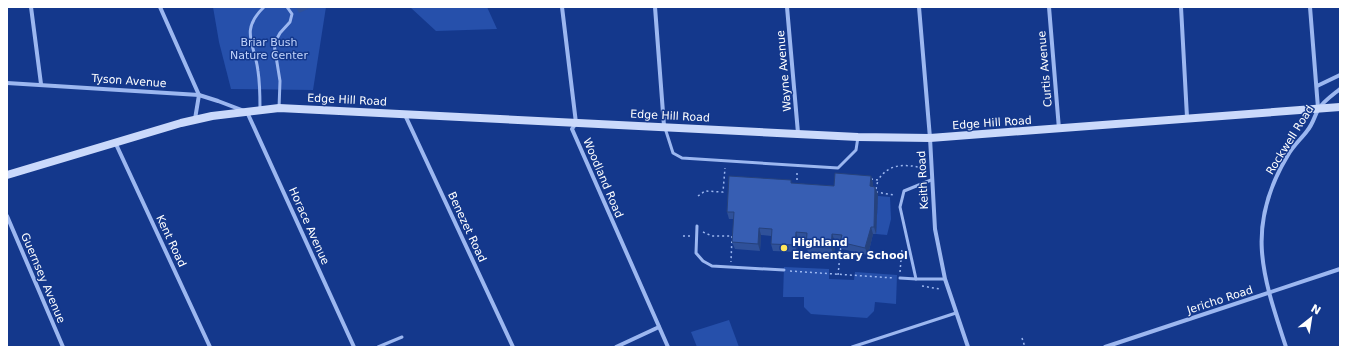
<svg xmlns="http://www.w3.org/2000/svg" width="1347" height="354" font-family="'DejaVu Sans',sans-serif">
  <rect width="100%" height="100%" fill="#14388c"/>
  <!-- park -->
  <g fill="#2650ab">
    <path d="M213 7H326L313 90 231 89 219 42Z"/>
    <path d="M410 7H487L497 29 436 31Z"/>
    <path d="M878 196 890 197 891 219 887 235 876 234Z"/>
    <path d="M784 267 829 269V279L854 280 855 272 897 275 896 304 875 302 874 311 867 318 811 314 804 307V297H783Z"/>
    <path d="M729 320 739 347H697L691 332Z"/>
  </g>
  <g fill="none" stroke-linecap="round" stroke-linejoin="round">
    <!-- path -->
    <g stroke="#9cb7f0" stroke-width="1.5" stroke-dasharray="2 3" stroke-linecap="butt">
      <path d="M871 179 878 180C889 163 905 164 923 168"/>
      <path d="M797 185V173"/>
      <path d="M876 189 878 180"/>
      <path d="M876 192 894 195"/>
      <path d="M698 196 705 191 723 192 725 168"/>
      <path d="M703 232 712 236H732L731 262"/>
      <path d="M683 236H690"/>
      <path d="M790 271 894 278"/>
      <path d="M900 272 902 248"/>
      <path d="M838 275 841 245"/>
      <path d="M922 286 940 289"/>
      <path d="M1022 338 1025 347"/>
    </g>
    <!-- lane -->
    <g stroke="#9cb7f0" stroke-width="3">
      <path d="M279 108 280 81 274 44 280 33 290 22 292 14 287 7"/>
      <path d="M260 109C260 97 260 84 258 71 255 44 239 31 264 7"/>
      <path d="M665 128 673 153 682 158 838 168 856 150 858 137"/>
      <path d="M931 180 904 191 900 207 916 279H945"/>
      <path d="M697 226 696 253 703 261 712 266 784 270"/>
      <path d="M900 278 916 279"/>
      <path d="M378 347 402 337"/>
      <path d="M852 347 956 313"/>
    </g>
    <!-- street -->
    <g stroke="#9cb7f0" stroke-width="4">
      <path d="M31 7 41 84"/>
      <path d="M160 7 199 95 195 119"/>
      <path d="M562 7 576 123 572 129 668 347"/>
      <path d="M655 7 664 126"/>
      <path d="M787 7 798 133"/>
      <path d="M919 7 930 138 935 229 945 279 968 347"/>
      <path d="M1049 7 1059 129"/>
      <path d="M1181 7 1187 117"/>
      <path d="M1310 7 1318 108"/>
      <path d="M7 83 199 95 218 101 247 112 354 347"/>
      <path d="M1317 86 1340 75"/>
      <path d="M405 115 513 347"/>
      <path d="M115 142 210 347"/>
      <path d="M7 216 63 347"/>
      <path d="M616 347 659 327"/>
      <path d="M1105 347 1340 269"/>
      <path d="M1286 347C1262 274 1245 226 1288 155 1293 146 1301 139 1307 131 1313 124 1314 117 1318 110 1322 102 1334 94 1340 89"/>
    </g>
    <!-- secondary -->
    <path stroke="#cad9fb" stroke-width="8" d="M7 175 181 123 212 116 279 108 858 137 930 138 1340 107"/>
  </g>
  <!-- wall -->
  <g fill="#2f519a">
    <path d="M296 7H310V8L299 13Z"/>
    <path d="M871 176 873 183V186L878 194 876 234H873L868 255 842 249 840 242V241H835L834 255 809 254 806 247 807 239H798L797 252 773 251 771 244V236L761 235 760 251 735 249 732 242 734 219H729L727 212 792 183 834 186Z"/>
  </g>
  <!-- shaded-wall -->
  <g fill="#26427d">
    <path d="M871 176 873 183V193L870 186Z"/>
    <path d="M875 187 878 194 876 234 874 227Z"/>
    <path d="M871 227 873 234 868 255 865 248Z"/>
    <path d="M759 228 761 235 760 251 758 244Z"/>
    <path d="M796 232 798 239 797 252 795 245Z"/>
    <path d="M832 234 835 241 834 255 831 248Z"/>
  </g>
  <!-- building -->
  <path fill="#375eb3" stroke="#26427d" d="M835 173 871 176 870 186 875 187 874 227H871L865 248 840 242 842 235 832 234 831 248 806 247 807 233 796 232 795 245 771 244 772 229 759 228 758 244 732 242 734 212H727L729 176 791 180V183L834 186Z"/>
  <!-- markers -->
  <circle fill="#ffe65b" stroke="#14388c" stroke-width="1.5" cx="784" cy="248" r="4"/>
  <g text-anchor="middle" dominant-baseline="central" stroke-width="3" stroke-linejoin="round" paint-order="stroke">
    <!-- park labels -->
    <g font-size="11" fill="#c3d5fc" stroke="#14388c">
      <text x="269" y="42">Briar Bush<tspan x="269" dy="13">Nature Center</tspan></text>
    </g>
    <!-- street labels -->
    <g font-size="11" fill="#fff" stroke="#14388c">
      <text transform="translate(1045 69) rotate(-95)">Curtis Avenue</text>
      <text transform="translate(784 71) rotate(-95)">Wayne Avenue</text>
      <text transform="translate(129 81) rotate(4)">Tyson Avenue</text>
      <text transform="translate(347 100) rotate(3)">Edge Hill Road</text>
      <text transform="translate(670 116) rotate(3)">Edge Hill Road</text>
      <text transform="translate(992 123) rotate(-4)">Edge Hill Road</text>
      <text transform="translate(1290 140) rotate(-58)">Rockwell Road</text>
      <text transform="translate(603 178) rotate(67)">Woodland Road</text>
      <text transform="translate(923 180) rotate(-93)">Keith Road</text>
      <text transform="translate(309 226) rotate(66)">Horace Avenue</text>
      <text transform="translate(467 227) rotate(65)">Benezet Road</text>
      <text transform="translate(171 241) rotate(65)">Kent Road</text>
      <text transform="translate(43 278) rotate(67)">Guernsey Avenue</text>
      <text transform="translate(1220 300) rotate(-18)">Jericho Road</text>
    </g>
    <!-- poi labels -->
    <g font-size="11" font-weight="bold" fill="#fff" stroke="#14388c" text-anchor="start">
      <text x="792" y="242">Highland<tspan x="792" dy="13">Elementary School</tspan></text>
    </g>
  </g>
  <!-- border -->
  <rect width="1347" height="354" fill="none" stroke="#ffffff" stroke-width="16"/>
  <!-- north arrow -->
  <g transform="translate(1311 318) rotate(30)" stroke="#14388c" stroke-width="3" paint-order="stroke">
  <path d="M0-3L7 15L0 10L-7 15Z" fill="#ffffff"/>
  <text y="-6" font-size="11" font-weight="bold" text-anchor="middle" fill="#ffffff">N</text>
  </g>
</svg>
